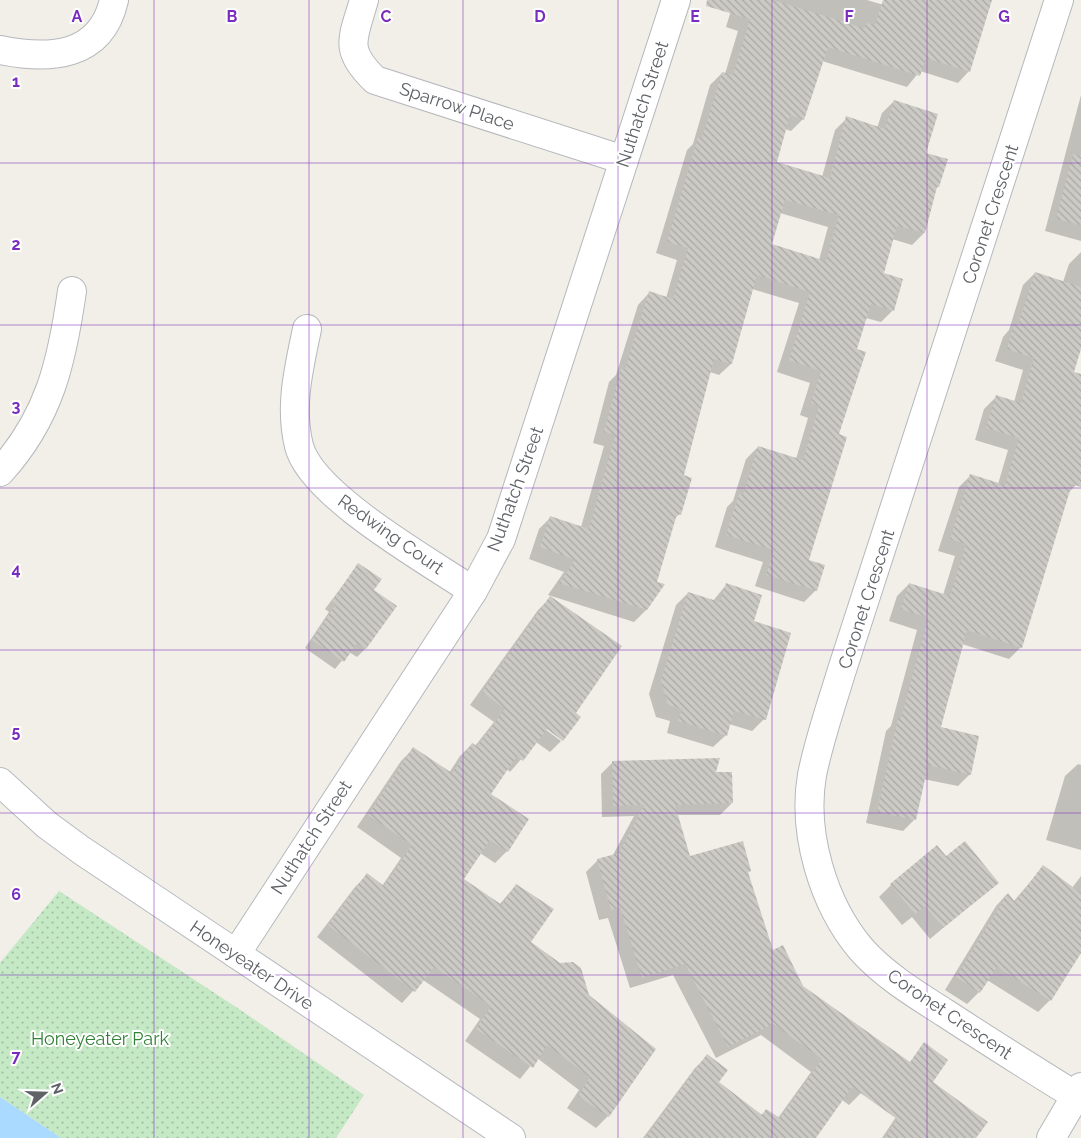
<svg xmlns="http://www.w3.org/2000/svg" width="1081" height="1138" font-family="Raleway,sans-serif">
  <defs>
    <pattern id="park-dots" width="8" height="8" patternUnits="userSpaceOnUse" patternTransform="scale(1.25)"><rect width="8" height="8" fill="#c5e8c5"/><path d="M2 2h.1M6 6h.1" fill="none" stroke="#a3c0a4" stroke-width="1.8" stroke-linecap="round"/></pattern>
    <pattern id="building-back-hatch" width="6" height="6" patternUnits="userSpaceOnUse" patternTransform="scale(1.25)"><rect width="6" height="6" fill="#cccac5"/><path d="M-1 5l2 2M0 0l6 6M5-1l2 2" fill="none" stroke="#a9a8a4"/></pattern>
  </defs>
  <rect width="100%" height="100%" fill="#f1efe8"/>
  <!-- park -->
  <path fill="url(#park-dots)" d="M59 891 242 1011 364 1095 336 1138H61L0 1097V963Z"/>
  <!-- water -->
  <path fill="#aadaff" d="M0 1097 6 1101 61 1138H0Z"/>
  <!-- shadow -->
  <g fill="#0003" fill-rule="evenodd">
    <path d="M737 0H867L887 6 889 0H991L969 71 958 83 920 71 907 87 822 61 803 119 791 131 785 129 775 162 822 177 835 130 847 118 877 128 882 113 894 101 924 153 938 187 935 189 924 233 912 245 892 239 882 274 893 310 881 322 866 318 856 350 808 561 816 590 804 602 755 586 763 562 715 547 727 507 733 501 746 459 758 447 796 459 808 418 800 415 810 383 777 372 799 303 752 289 731 364 719 375 710 372 682 476 679 514 674 519 655 582 663 585 646 610 634 622 548 595 564 572 529 559 539 529 551 517 581 527 604 446 593 443 609 382 616 375 638 305 649 293 666 298 677 260 656 253 687 150 693 144 710 85 722 73 725 74 738 31 726 27 733 4ZM780 213 828 227 819 260 771 245Z"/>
    <path d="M1081 95V241L1045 231Z"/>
    <path d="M1081 252V345L1073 373 1081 376V470L1076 485 1068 493 1021 647 1009 659 962 644 939 728 970 774 958 786 923 779 915 819 903 831 866 823 886 731 891 726 917 630 889 621 897 596 909 584 943 595 955 556 938 551 959 487 971 475 998 484 1008 450 975 440 984 409 996 397 1014 402 1023 370 995 361 1003 337 1009 330 1023 285 1035 273 1063 282 1069 264Z"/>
    <path d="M358 565 372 591 395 606 365 649 357 657 349 652 335 669 305 648 329 612 325 609Z"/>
    <path d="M726 585 764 719 752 731 729 724 726 735 713 747 667 733 670 721 656 717 649 694 676 605 688 593 713 601Z"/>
    <path d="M550 598 541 726 561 741 550 752 536 742 510 772 507 769 490 795 507 851 495 863 480 853 463 879 499 905 516 885 529 943 588 996 654 1049 608 1116 596 1128 567 1108 579 1090 537 1058 520 1079 465 1041 480 1019 423 980 402 1003 317 937 355 887 367 875 382 886 401 858 357 827 401 761 413 749 449 773 460 756 472 744 475 746 494 722 470 705 538 610Z"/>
    <path d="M613 762 714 773 732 803 720 815H677L689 858 750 871 747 873 772 952 802 987 861 1093 849 1105 842 1100 815 1138H643L695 1068 707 1056 717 1082 761 1115 767 1110 778 1118 811 1072 761 1035 716 1058 673 975 630 988 608 918 599 920 586 872 598 860 613 855 634 816 602 817 601 774Z"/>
    <path d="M1078 764 1081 765V850L1046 840 1065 776Z"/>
    <path d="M946 858 998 882 930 939 912 917 902 925 879 897 891 885Z"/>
    <path d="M1043 867 1072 888 1081 876V940L1050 1000 1038 1012 987 980 979 992 967 1004 945 990 996 906 1007 894 1013 902Z"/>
    <path d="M914 1090 975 1138H882Z"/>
  </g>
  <!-- building -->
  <g fill="url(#building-back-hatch)" fill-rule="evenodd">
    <path d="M707 0H773L864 28 866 23 875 25 883 0H992L970 72 926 58 920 76 828 47 804 120 790 115 777 162 830 178 846 116 885 129 894 100 938 114 926 153 948 159 939 187H937L925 233 897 226 884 273 903 279 894 311 871 304 857 349 866 352 839 434 847 437 809 560 825 565 817 591 766 575 774 550 726 535 739 494 743 495 758 446 803 460 819 406 811 403 821 371 789 360 810 292 757 275 732 364 714 359 684 475 692 478 681 515 677 514 657 582 665 584 647 610 559 583 575 560 540 547 550 516 589 529 615 435 604 432 621 368 625 369 649 291 673 299 688 248 667 242 698 137 702 138 722 72 733 75 750 19 706 6ZM785 200 839 215 826 261 772 244Z"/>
    <path d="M1073 154 1081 155V225L1056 219Z"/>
    <path d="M1035 272 1081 287V349L1074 372 1081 374V487L1072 484 1022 648 967 630 941 727 979 736 971 775 928 765 916 820 877 812 898 718H901L928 618 901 609 909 583 950 596 966 544 950 539 970 474 1005 485 1019 438 986 428 996 395 1021 403 1034 358 1007 349 1014 323 1018 325Z"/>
    <path d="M358 563 382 579 374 590 397 606 366 649 357 643 344 662 312 640 336 604 332 601Z"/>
    <path d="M726 583 762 595 754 621 791 633 766 720 734 711 727 736 678 721 682 709 668 705 661 681 688 592 720 602Z"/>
    <path d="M550 596 622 646 576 713 581 717 563 741 547 729 523 761 517 756 491 794 529 819 508 852 490 840 464 879 502 905 516 884 554 909 531 942 560 963 573 962 581 968 589 995 656 1049 609 1117 578 1096 590 1077 547 1045 533 1068 476 1029 491 1006 434 967 415 992 328 925 367 873 384 886 412 845 368 815 413 747 452 773 472 743 477 746 505 709 482 692Z"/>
    <path d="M720 758 716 772H732L733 803 675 805 690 856 743 841 751 871 748 872 773 950 783 945 803 986 910 1062 924 1042 948 1060 933 1082 988 1122 976 1138H885L897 1119 852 1087 816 1138H645L707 1054 728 1070 719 1082 762 1115 766 1109 780 1118 822 1059 773 1024 728 1047 685 964 642 978 620 907 611 910 597 859 619 853 644 805 613 806 612 761Z"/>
    <path d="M965 841 999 883 943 928 925 906 915 914 890 884 937 845 946 856Z"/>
    <path d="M1043 865 1081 893V953L1051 1001 997 967 980 993 956 977 1008 893 1015 902Z"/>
  </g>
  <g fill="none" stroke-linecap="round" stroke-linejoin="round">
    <!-- street casing -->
    <g stroke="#b5b8bc" stroke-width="30">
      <g id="street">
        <path d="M364 0C353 39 343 49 375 80L624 160"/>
        <path d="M1059 0 841 673C831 706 819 740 812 775 802 833 823 904 861 949 884 975 915 994 945 1013 988 1041 1032 1069 1076 1096"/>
        <path d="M0 50C49 60 101 58 114 0"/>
        <path d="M307 329C299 368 289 406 299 446 311 495 430 562 473 591"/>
        <path d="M0 472C50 417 62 361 72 291"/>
        <path d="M236 954 473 591 501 539 676 0"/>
        <path d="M1051 1138 1081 1087"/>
      </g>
    </g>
    <!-- secondary casing -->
    <g stroke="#b6babf" stroke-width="30">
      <path id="secondary" d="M0 782 47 825 81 850 511 1138"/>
    </g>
    <!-- street -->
    <use href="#street" stroke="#fff" stroke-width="28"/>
    <!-- secondary -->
    <use href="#secondary" stroke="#fff" stroke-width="28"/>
  </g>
  <!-- grid -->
  <path fill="none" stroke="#7b2cbf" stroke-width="1" stroke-opacity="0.55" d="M154 0V1138M309 0V1138M463 0V1138M618 0V1138M772 0V1138M927 0V1138M0 163H1081M0 325H1081M0 488H1081M0 650H1081M0 813H1081M0 975H1081"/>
  <g text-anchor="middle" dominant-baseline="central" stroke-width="4" stroke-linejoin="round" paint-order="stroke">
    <!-- street labels -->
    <g font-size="18" fill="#5f6368" stroke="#fff">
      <text transform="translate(642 104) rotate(-72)">Nuthatch Street</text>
      <text transform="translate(457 106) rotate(18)">Sparrow Place</text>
      <text transform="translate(990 214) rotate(-72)">Coronet Crescent</text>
      <text transform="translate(515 489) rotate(-70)">Nuthatch Street</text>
      <text transform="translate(391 534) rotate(35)">Redwing Court</text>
      <text transform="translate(866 599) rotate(-72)">Coronet Crescent</text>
      <text transform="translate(311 837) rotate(-57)">Nuthatch Street</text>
      <text transform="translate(252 965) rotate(34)">Honeyeater Drive</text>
      <text transform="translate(950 1014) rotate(34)">Coronet Crescent</text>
    </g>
    <!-- park labels -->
    <g font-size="18" fill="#348238" stroke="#fff">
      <text x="100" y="1038">Honeyeater Park</text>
    </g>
  </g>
  <g font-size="16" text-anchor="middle" font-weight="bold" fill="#7b2cbf" stroke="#fff" stroke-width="4" stroke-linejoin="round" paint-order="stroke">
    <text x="77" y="22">A</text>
    <text x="232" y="22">B</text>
    <text x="386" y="22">C</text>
    <text x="540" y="22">D</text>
    <text x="695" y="22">E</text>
    <text x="849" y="22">F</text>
    <text x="1004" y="22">G</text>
    <text x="16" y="87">1</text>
    <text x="16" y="250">2</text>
    <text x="16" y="412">3</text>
    <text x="16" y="575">4</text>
    <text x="16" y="737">5</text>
    <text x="16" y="900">6</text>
    <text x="16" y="1062">7</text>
  </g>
  <!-- north arrow -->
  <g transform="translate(45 1093) rotate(70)" stroke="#ffffff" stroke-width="4" paint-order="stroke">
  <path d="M0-4L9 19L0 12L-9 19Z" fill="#5f6368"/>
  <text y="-8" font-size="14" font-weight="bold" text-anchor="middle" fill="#5f6368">N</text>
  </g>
</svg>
